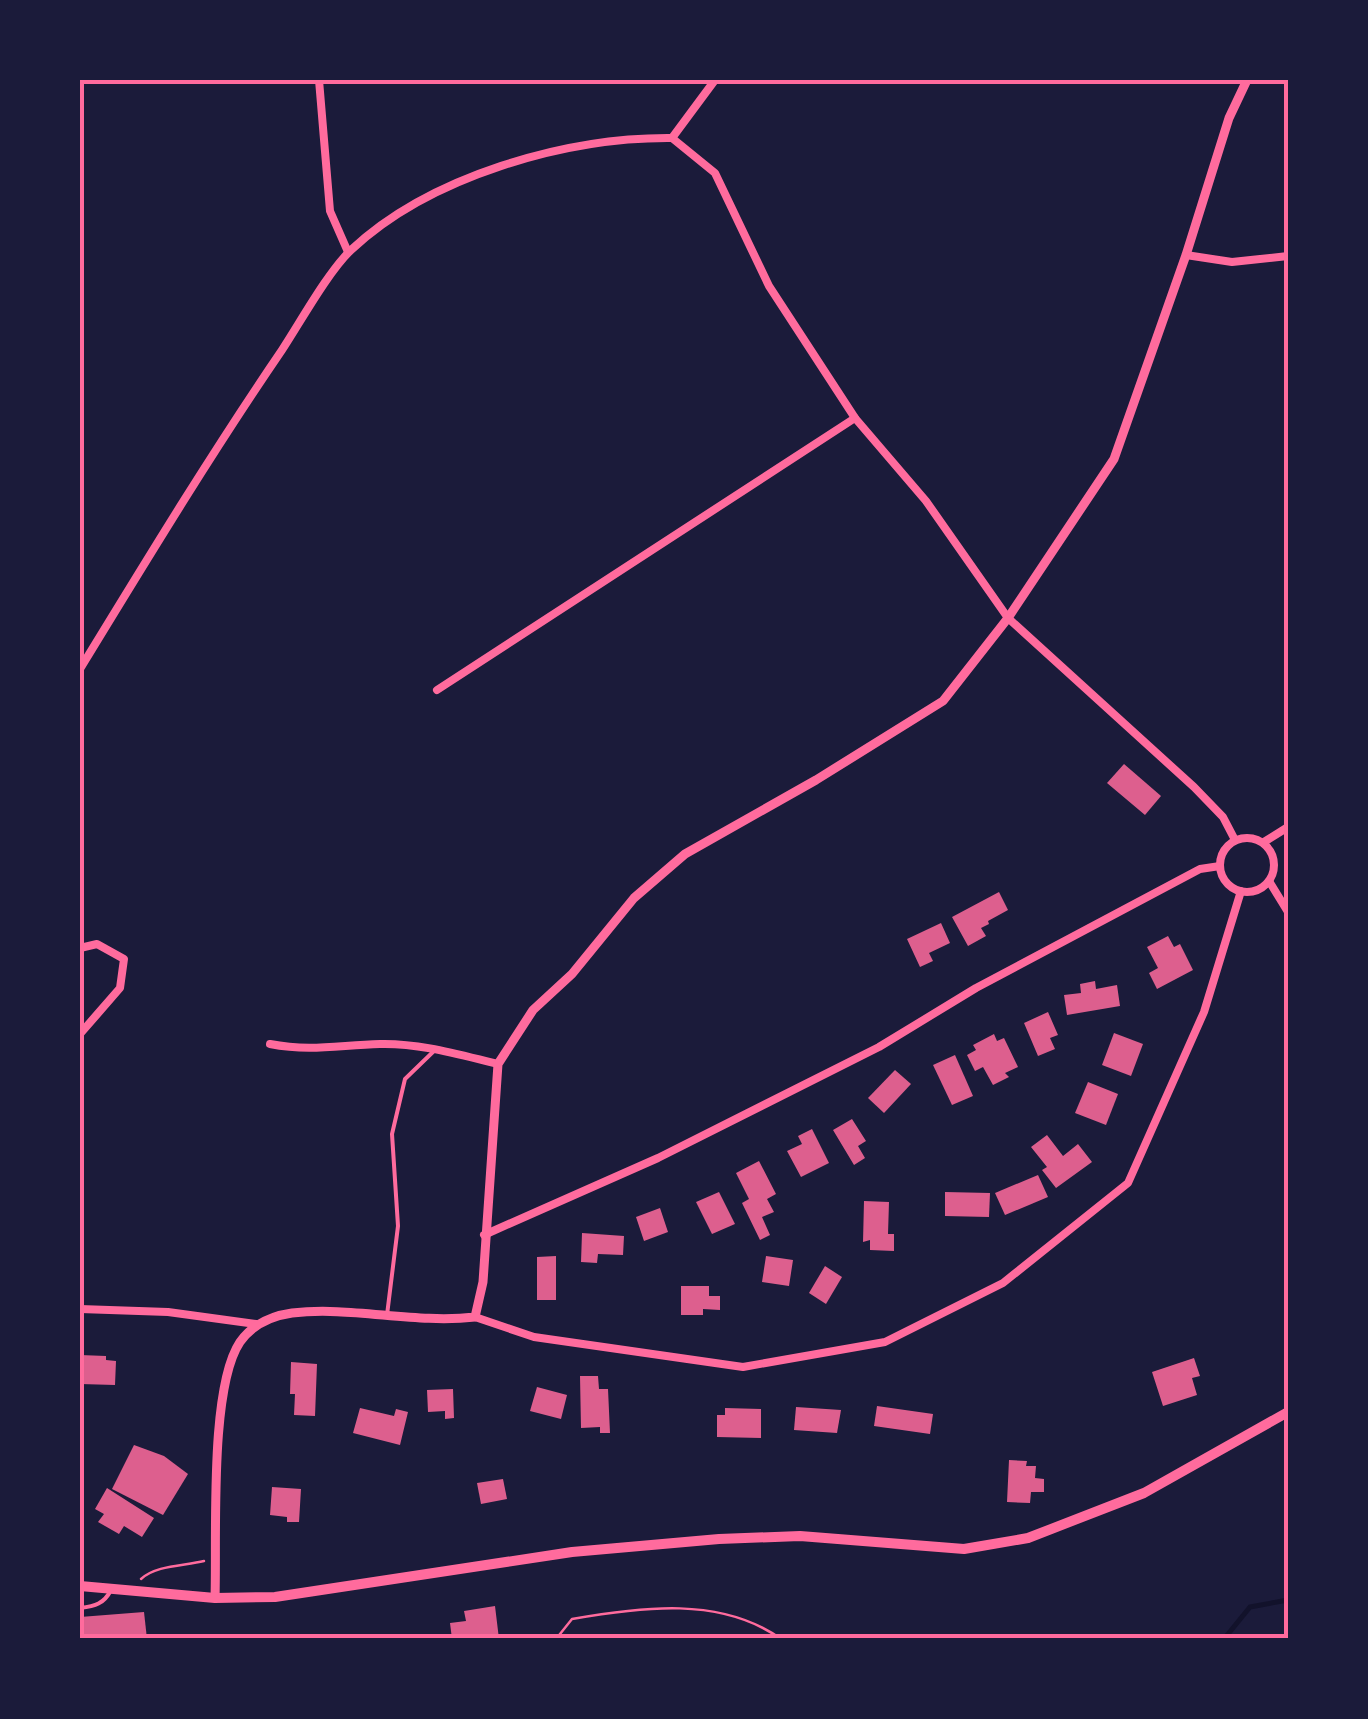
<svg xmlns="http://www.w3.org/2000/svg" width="1368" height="1719" font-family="Rubik,sans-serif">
  <rect width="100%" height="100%" fill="#1b1b3a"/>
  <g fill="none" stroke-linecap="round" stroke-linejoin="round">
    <!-- stream -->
    <path stroke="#12122b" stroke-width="5" d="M1224 1639 1250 1607 1288 1600"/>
  </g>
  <!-- building -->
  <g fill="#dd5f8e">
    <path d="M1124 764 1161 796 1145 815 1107 783Z"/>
    <path d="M999 892 1008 910 988 921 989 924 981 928 986 936 968 946 952 917Z"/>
    <path d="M941 923 950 943 929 953 933 961 920 967 907 939Z"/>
    <path d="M1168 936 1174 947 1180 944 1193 970 1157 989 1149 973 1158 968 1147 947Z"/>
    <path d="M1095 981 1096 989 1117 985 1120 1006 1067 1015 1064 995 1081 993 1080 984Z"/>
    <path d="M1048 1012 1058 1035 1050 1038 1055 1049 1038 1056 1024 1023Z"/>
    <path d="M1114 1033 1143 1044 1131 1076 1102 1065Z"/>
    <path d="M994 1034 997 1041 1004 1038 1018 1067 1005 1073 1009 1077 993 1085 983 1067 975 1071 967 1055 976 1050 973 1045Z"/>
    <path d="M955 1055 973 1096 952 1105 933 1065Z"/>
    <path d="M895 1070 911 1084 884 1113 868 1098Z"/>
    <path d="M1088 1082 1118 1094 1106 1125 1075 1113Z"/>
    <path d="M852 1119 866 1141 858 1146 865 1158 854 1165 833 1130Z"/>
    <path d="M812 1129 829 1163 801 1177 787 1151 802 1144 798 1136Z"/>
    <path d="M1047 1135 1063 1156 1078 1144 1092 1162 1056 1188 1042 1170 1047 1167 1031 1147Z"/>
    <path d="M759 1161 776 1194 767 1199 774 1212 762 1217 770 1235 760 1240 742 1203 749 1199 736 1173Z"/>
    <path d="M1038 1175 1048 1197 1005 1215 995 1193Z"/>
    <path d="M719 1192 735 1224 712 1234 696 1202Z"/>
    <path d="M945 1192 990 1193 989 1217 945 1216Z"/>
    <path d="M864 1201 889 1202 888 1234H894V1251L870 1250V1240L863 1242Z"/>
    <path d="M660 1208 668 1232 644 1241 636 1217Z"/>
    <path d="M582 1233 624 1236 623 1255 598 1254 597 1263 581 1262Z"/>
    <path d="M556 1256V1300H537V1257Z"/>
    <path d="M766 1256 793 1260 789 1286 762 1282Z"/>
    <path d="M825 1266 842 1277 826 1304 809 1293Z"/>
    <path d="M681 1286H709V1296H720V1310L703 1309V1315H681Z"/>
    <path d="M80 1355 106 1356V1360L116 1361 115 1385 80 1384Z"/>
    <path d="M1194 1358 1200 1376 1192 1378 1197 1395 1163 1406 1152 1372Z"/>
    <path d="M291 1362 317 1364 315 1416 294 1415 295 1394H290Z"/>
    <path d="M580 1376H598L599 1389H608L610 1433H600V1427L581 1428Z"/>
    <path d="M537 1387 567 1395 561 1419 530 1411Z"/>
    <path d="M453 1389 454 1418 445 1419V1411L428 1412 427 1390Z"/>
    <path d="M877 1406 933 1414 930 1434 874 1426Z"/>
    <path d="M796 1407 841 1410 837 1433 794 1430Z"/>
    <path d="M360 1408 394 1416 396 1409 408 1412 400 1445 353 1433Z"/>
    <path d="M725 1408 761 1409V1438L717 1437V1415H725Z"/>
    <path d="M134 1445 164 1456 188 1474 163 1515 112 1489Z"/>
    <path d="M1009 1460 1027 1461 1026 1466H1036L1035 1478 1044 1479V1492H1031L1030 1503 1007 1502Z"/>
    <path d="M503 1479 507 1499 481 1504 477 1483Z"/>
    <path d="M272 1487 301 1489 299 1522H287V1517L270 1515Z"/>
    <path d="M107 1488 154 1518 142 1537 124 1526 119 1534 98 1522 104 1514 95 1509Z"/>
    <path d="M495 1606 499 1639H452L450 1623 466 1621 464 1611Z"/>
    <path d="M144 1612 147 1639H80V1617Z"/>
  </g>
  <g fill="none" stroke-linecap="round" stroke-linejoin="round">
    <!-- path -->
    <g stroke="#ff6b9d" stroke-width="2.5">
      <path d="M141 1579C156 1565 184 1566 204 1561"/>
      <path d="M556 1639 572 1619C641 1607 721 1596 781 1639"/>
    </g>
    <!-- service -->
    <g stroke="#ff6b9d" stroke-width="4">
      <path d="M387 1315 398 1226 392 1134 405 1079 435 1050"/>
      <path d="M80 1608C95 1606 104 1604 111 1590"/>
    </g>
    <!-- minor -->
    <g stroke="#ff6b9d" stroke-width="8">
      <path d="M319 80 330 211 348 252"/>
      <path d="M672 138 715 173 769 286 855 418 926 501 1008 618 1194 787 1223 817 1235 840"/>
      <path d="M1186 255 1232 262 1288 256"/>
      <path d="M80 669C146 561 211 454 282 350 301 321 328 272 351 250 430 176 566 137 672 138L715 80"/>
      <path d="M437 690 855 418"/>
      <circle cx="1247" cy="865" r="27"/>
      <path d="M1264 842 1288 827"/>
      <path d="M1269 881 1288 912"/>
      <path d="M80 948 97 944 124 959 120 988 80 1034"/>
      <path d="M270 1044C311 1052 339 1045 380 1044 420 1043 460 1055 498 1064"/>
      <path d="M484 1235 658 1158 879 1047 976 988 1200 869 1220 866"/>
      <path d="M80 1309 168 1312 256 1324"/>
      <path d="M475 1317 534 1337 743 1367 885 1342 1003 1283 1128 1183 1204 1012 1241 891"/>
    </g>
    <!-- tertiary -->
    <path stroke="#ff6b9d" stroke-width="9" d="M215 1598C217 1538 209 1388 240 1342 252 1325 271 1316 292 1313 352 1306 414 1324 475 1317L483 1282 498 1064 533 1010 572 974 634 898 685 854 816 780 943 701 1008 618 1114 459 1186 255 1229 118 1247 80"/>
    <!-- secondary -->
    <path stroke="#ff6b9d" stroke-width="10" d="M80 1586 215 1598 275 1597 572 1552 719 1539 800 1536 964 1549 1028 1538 1144 1493 1288 1412"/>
  </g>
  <!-- border -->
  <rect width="1368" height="1719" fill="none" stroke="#1b1b3a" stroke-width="165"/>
  <rect x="82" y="82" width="1204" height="1554" fill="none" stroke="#ff6b9d" stroke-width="4"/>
</svg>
